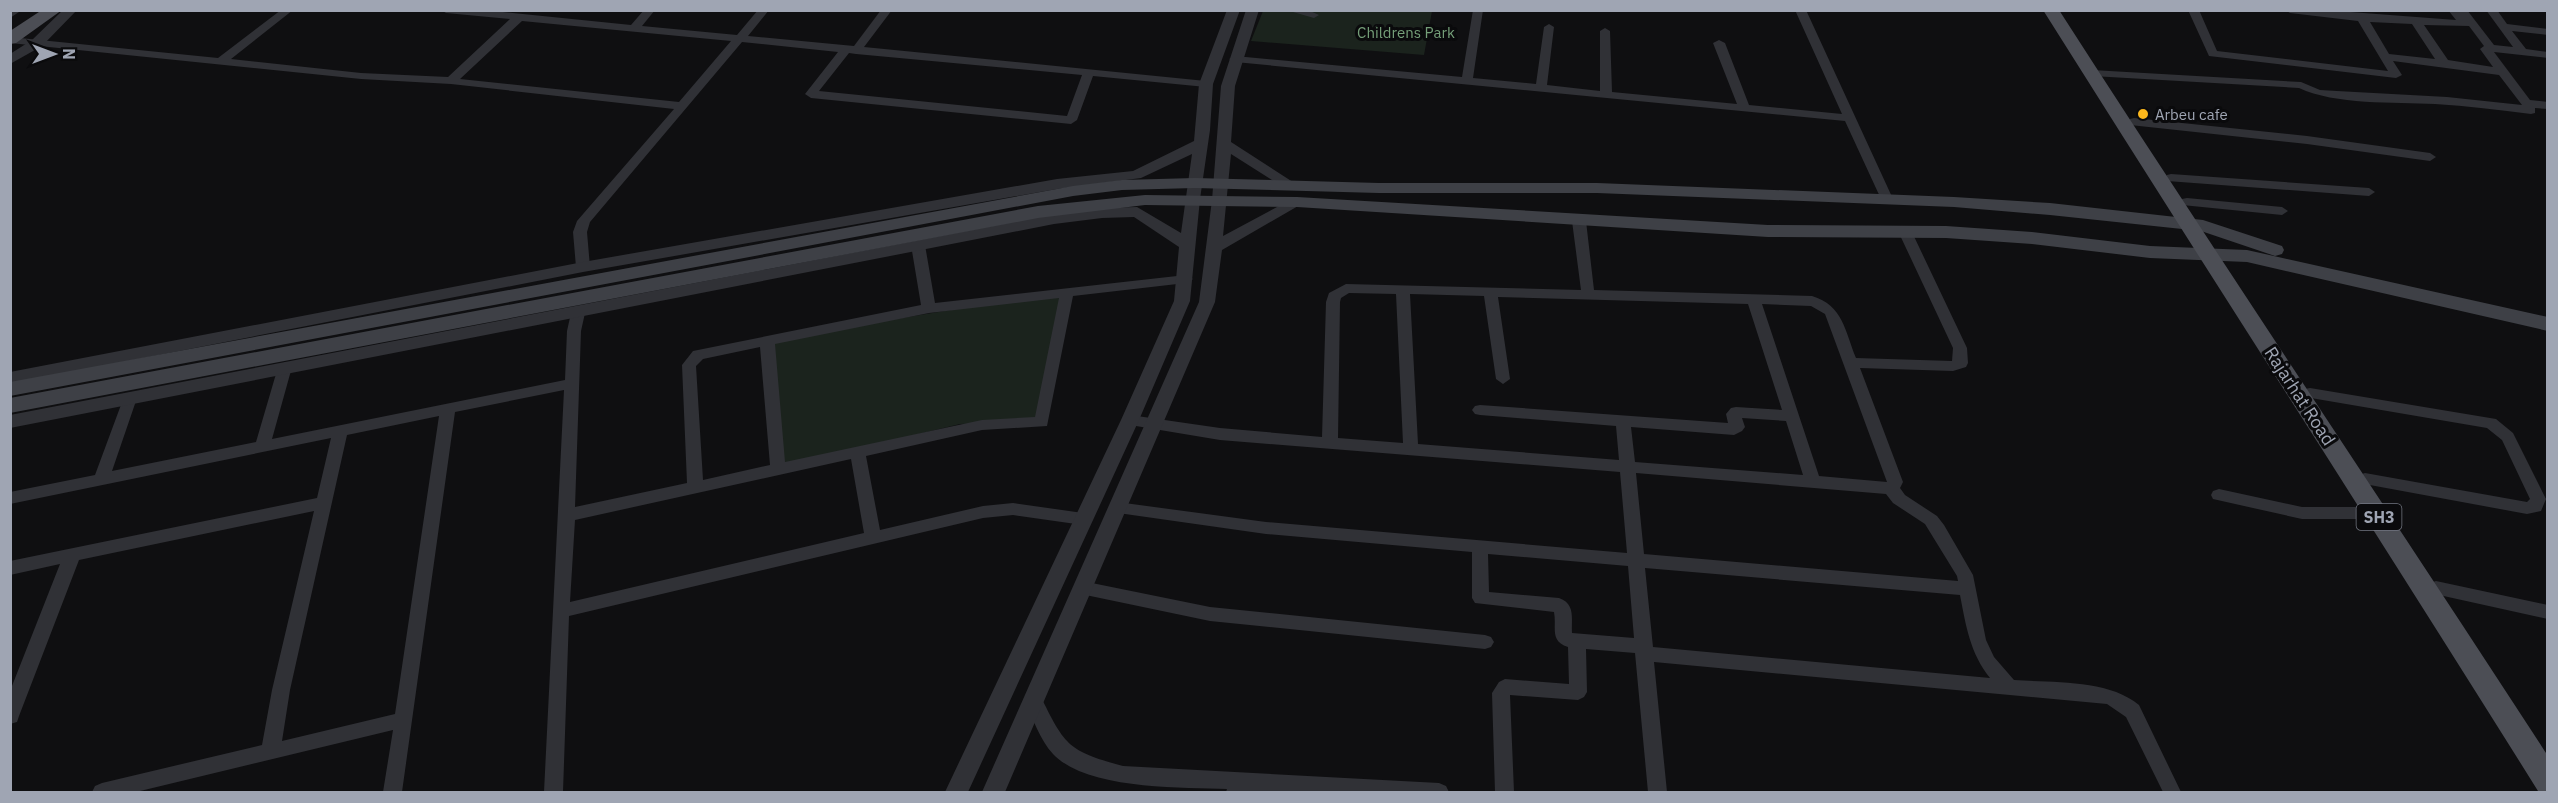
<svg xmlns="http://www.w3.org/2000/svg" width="2558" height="803" font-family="'IBM Plex Sans',sans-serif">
  <rect width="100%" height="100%" fill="#0f0f11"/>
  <!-- green -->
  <g fill="#1b231d">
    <path d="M1263 11H1432L1424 55 1251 41Z"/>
    <path d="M1067 291 1042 422 960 424 778 468 767 340Z"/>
  </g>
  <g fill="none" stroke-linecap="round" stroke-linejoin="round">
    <!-- minor -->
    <g fill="#303136" fill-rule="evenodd">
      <path d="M281 10H293L231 59 361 73 448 77 510 19 446 13 441 10H484L631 25 644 10H655L642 26 737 35 758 10H769L748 36 854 46 881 10H892L864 47 1206 81 1212 84 1206 87 1093 76 1077 120 1071 124 811 98 805 94 838 52 742 42 590 222 587 232 590 267 583 271 576 267 573 232 577 221 674 109 451 84 361 79 10 43V37L218 58ZM522 21 731 41 679 102 460 79ZM849 53 856 54 1082 75 1067 116 819 91Z"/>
      <path d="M1286 10H1308L1319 15 1314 18Z"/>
      <path d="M1473 10H1483L1473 78 1536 84 1544 27 1549 24 1554 27 1547 85 1600 91V31L1605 28 1610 31 1612 92 1737 104 1713 43 1719 40 1725 43 1749 105 1842 114 1795 10H1806L1893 199 1887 203 1881 199 1845 121 1235 62 1229 59 1235 56 1462 77Z"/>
      <path d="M2188 10H2199L2217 51 2388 71 2358 21 2290 13 2285 10H2324L2456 20 2448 10H2467L2494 45 2513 47 2486 10H2497L2507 24 2548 29V35L2512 31 2526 49 2548 52V58L2494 52 2530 100 2548 102V109L2535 108V113L2531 114C2499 110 2467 106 2435 104 2394 102 2335 105 2299 88L2092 76 2086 73 2092 70 2301 82 2320 90 2337 91 2447 97 2522 105 2499 75 2393 61 2402 75 2396 78 2209 56ZM2370 22 2412 24 2435 59 2389 54ZM2424 25 2469 26 2484 46 2480 49 2493 67 2448 60Z"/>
      <path d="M2134 118 2307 136 2430 153 2436 157 2430 161 2307 144 2130 125V119Z"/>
      <path d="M2171 174 2369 188 2375 192 2369 196 2167 181 2165 178 2167 175Z"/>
      <path d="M2187 198 2282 207 2288 211 2282 215 2182 205 2181 202 2182 199Z"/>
      <path d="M1579 217 1586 221 1594 290 1812 296C1843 305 1845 331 1856 358L1952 361 1953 348 1898 231 1905 227 1910 228 1967 348 1968 363 1966 367 1953 371 1860 368 1903 482 1900 488 1905 495 1937 516 1944 525 1973 575 1986 640 1994 657 2014 680C2054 683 2108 679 2139 705L2181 792H2163L2126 717 2107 704 1654 662 1667 792H1648L1635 653 1586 649 1587 692 1584 697 1578 700 1510 695 1514 792H1495L1492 693 1499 682 1505 679 1569 684 1568 647C1549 641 1557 627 1554 612L1475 603 1472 598V552L1266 534 1111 512 1109 508 1111 504 1117 502 1266 522 1627 553 1620 472 1220 440 1130 425 1125 424 1122 420 1125 416 1130 415 1220 428 1322 437 1326 302 1329 293 1346 284 1581 290 1572 221ZM1349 293 1396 294 1403 443 1338 438 1340 302 1341 298ZM1410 294 1484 296 1496 379 1503 384 1510 379 1498 297 1748 304 1782 410 1736 407 1731 408 1726 414 1728 423 1480 405 1475 406 1472 410 1475 414 1480 415 1616 426 1619 460 1418 444ZM1762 304 1811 306 1825 314 1887 482 1819 476ZM1742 418 1786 421 1803 475 1635 462 1631 427 1734 435 1742 431 1745 427ZM1636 473 1886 494 1893 503 1925 524 1957 576 1958 581 1644 554ZM1488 554 1628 566 1634 638 1572 633C1571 619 1576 604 1559 598L1489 592ZM1645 568 1960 595C1966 626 1970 653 1990 678L1653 647Z"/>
      <path d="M918 241 925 245 935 303 1186 275 1193 279 1186 283 1073 296 1047 426 982 430 866 456 880 530 983 506 1013 503 1083 513 1089 515 1091 519 1089 523 1083 525 1013 515 983 518 569 616 563 792H544L564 390 455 412 402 792H383L393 730 136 792H92L95 786 102 783 262 745 272 690 314 511 79 560 19 716 17 722 10 724V691L60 564 10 575V561L317 498 331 438 10 504V492L95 475 125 394H135L137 398 112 471 256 442 278 367 285 362 292 367 272 439 565 380 567 331 571 313 578 308 585 313 581 331 575 507 687 483 682 365 693 351 921 305 911 245ZM1059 298 1035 417 982 420 785 462 775 344 929 313ZM760 347 770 465 703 480 696 366 703 359ZM439 416 395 714 282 741 290 690 347 435ZM851 459 864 533 570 602 575 520Z"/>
      <path d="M2310 388 2496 419 2513 433 2546 499 2541 511 2527 514 2359 483 2357 479 2359 475 2365 473 2527 502 2530 499 2502 440 2487 428 2305 397 2303 393 2305 389Z"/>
      <path d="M2219 489 2302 507H2377L2383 509 2385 513 2383 517 2377 519H2302L2213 499 2211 495 2213 491Z"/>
      <path d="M1082 581 1210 607 1485 635 1491 637 1494 642 1491 647 1485 649 1210 621 1076 593 1073 588 1076 583Z"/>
      <path d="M2436 581 2548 605V619L2430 593 2427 588 2430 583Z"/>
      <path d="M1034 693 1040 695C1065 746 1068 751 1123 766L1439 783 1446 786 1449 792H1226L1227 789C1180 787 1087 790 1053 754 1040 740 1033 719 1025 701L1028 695Z"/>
    </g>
    <!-- tertiary -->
    <g fill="#303136" fill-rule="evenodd">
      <path d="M10 10H22L10 18Z"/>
      <path d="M63 10H77L42 46 10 64V54L32 40Z"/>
      <path d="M1227 10H1240L1213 84 1210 130 1200 199 1190 301 1139 420 968 792H945L1121 420 1174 301 1179 247 1134 217 1102 218 1054 224 10 428V415L1054 214 1102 208 1137 207 1181 233 1192 154 1141 178 1057 189 583 272 10 384V372L583 262 1057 179 1133 171 1194 141 1199 84Z"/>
      <path d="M1246 10H1259L1235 86 1231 142 1299 186 1296 189H1286L1231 154 1223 236 1292 199 1297 197 1305 202 1222 250 1215 302 1005 792H982L1199 302 1212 200 1221 86Z"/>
    </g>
    <!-- secondary -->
    <g fill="#3e4046" fill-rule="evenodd">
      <path d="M1195 178 1379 183H1597L1954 197 2050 203 2203 220 2282 246 2284 250 2282 254 2275 256 2201 231 2050 215 1954 207 1597 193H1379L1195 188 1122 190 1073 196 10 396V382L1073 186 1122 180Z"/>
      <path d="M1145 195 1297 197 1768 225 1946 226 2032 232 2150 246 2247 250 2548 317V331L2247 262 2150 258 2032 244 1946 238 1768 237 1297 207 1145 205 1038 218 10 413V398L1038 206Z"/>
    </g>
    <!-- primary -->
    <g fill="#4c4e55" fill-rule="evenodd">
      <path d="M42 10H62L16 43 10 44V31Z"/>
      <path d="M2043 10H2059C2220 260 2386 507 2548 756V792L2538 791C2375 530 2207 271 2043 10Z"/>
    </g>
  </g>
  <!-- markers -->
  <circle fill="#fcb71c" stroke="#0a0a0c" stroke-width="2" cx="2143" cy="114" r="6"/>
  <g text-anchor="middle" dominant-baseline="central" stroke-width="6" stroke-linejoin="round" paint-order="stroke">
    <!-- far-park labels -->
    <g font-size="15" fill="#759f79" stroke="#0a0a0c">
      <text x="1406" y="32">Childrens Park</text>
    </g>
    <!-- far-poi labels -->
    <g font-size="15" fill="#9fa5b3" stroke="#0a0a0c" text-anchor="start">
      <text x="2155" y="114">Arbeu cafe</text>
    </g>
    <!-- shield labels -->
    <rect fill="#0a0a0c" stroke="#727681" stroke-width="1.5" x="2356.5" y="504" width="45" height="26" rx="4.5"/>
    <g font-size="16" font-weight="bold" fill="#9fa5b3">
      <text x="2379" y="517">SH3</text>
    </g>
    <!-- street labels -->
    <g font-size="18" fill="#9fa5b3" stroke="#0a0a0c">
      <text transform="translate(2300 396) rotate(57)">Rajarhat Road</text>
    </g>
  </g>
  <!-- border -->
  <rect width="2558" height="803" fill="none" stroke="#9fa5b3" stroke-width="24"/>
  <!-- north arrow -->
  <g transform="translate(54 54) rotate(90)" stroke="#0a0a0c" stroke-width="4.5" paint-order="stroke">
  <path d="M0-4.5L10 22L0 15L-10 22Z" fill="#9fa5b3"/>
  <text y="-9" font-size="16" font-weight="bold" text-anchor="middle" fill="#9fa5b3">N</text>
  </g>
</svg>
